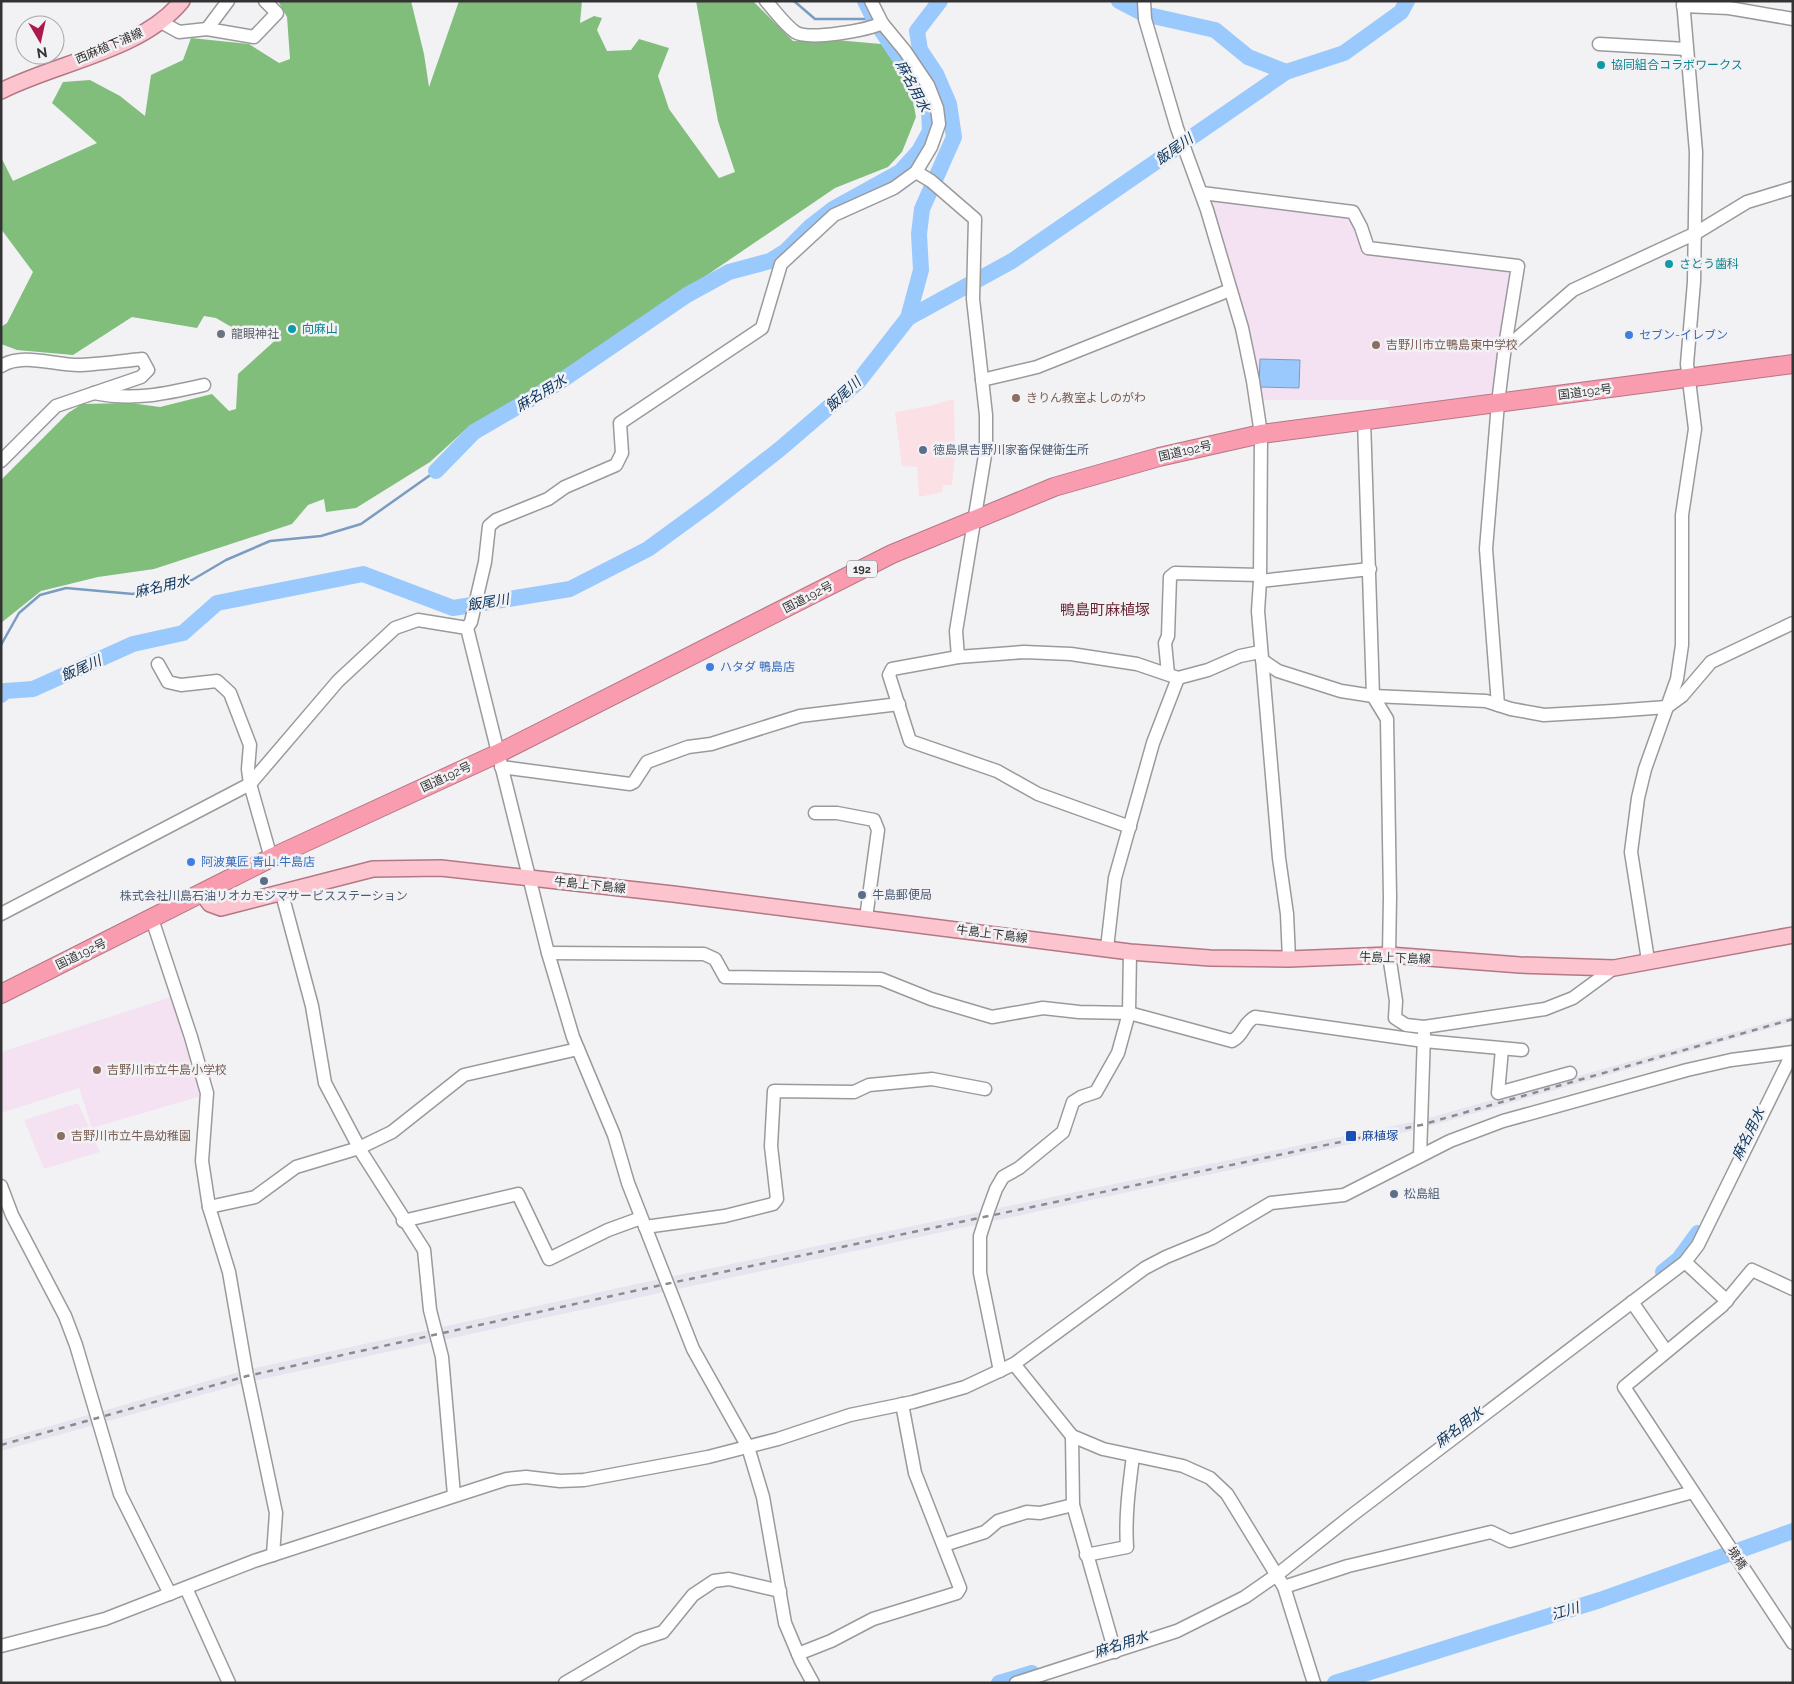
<svg xmlns="http://www.w3.org/2000/svg" width="1794" height="1684" font-family="Raleway,'Noto Sans JP',sans-serif">
  <rect width="100%" height="100%" fill="#f2f2f4"/>
  <!-- commercial -->
  <path fill="#fbe0e6" d="M954 399 955 455 952 485H943L942 492 919 497 917 467 902 466 895 412 929 406Z"/>
  <!-- built -->
  <path fill="#e6e5ef" d="M1792 1016V1022L1420 1129 248 1382 1 1451V1440L246 1370 664 1278 1421 1120Z"/>
  <!-- education -->
  <g fill="#f4e2f3">
    <path d="M1209 198 1347 216 1355 227 1363 254 1505 269 1511 277 1498 389 1484 395 1390 407 1388 400H1260Z"/>
    <path d="M171 997 201 1096 92 1128 79 1088 1 1113V1052Z"/>
    <path d="M78 1103 100 1152 44 1169 24 1120Z"/>
  </g>
  <!-- forest -->
  <path fill="#81be7c" d="M278 1H411L424 54 429 87 459 1H582L580 23 594 16 602 18 597 30 607 51 631 50 639 39 669 48 658 76 669 109 719 178 735 172 718 121 696 1H753L793 41 836 40 881 44 910 85 916 117 902 152 888 167 835 188 566 371 465 430 430 462 356 508 326 512 324 499 308 505 292 524 154 569 98 577 41 591 1 623V480L68 413 82 404 130 403 160 407 212 394 229 411 236 409 238 374 280 336 240 332 216 318 204 316 197 328 132 317 73 355 17 350 1 344V327L7 323 33 272 1 229V157L13 181 97 143 52 103 63 82 90 80 120 96 145 116 151 75 183 60 191 38 249 44 279 63 290 59 287 17Z"/>
  <!-- water -->
  <path fill="#9ac9fd" stroke="#7b9cc1" d="M1260 359 1300 360 1299 388 1259 387Z"/>
  <g fill="none" stroke-linecap="round" stroke-linejoin="round">
    <!-- stream -->
    <g stroke="#7b9cc1" stroke-width="2.5">
      <path d="M794 1 815 19H874"/>
      <path d="M1 645 19 613 40 595 66 588 133 594 162 585 192 580 226 560 270 541 321 536 361 524 436 471"/>
    </g>
    <!-- river -->
    <g stroke="#9ac9fd" stroke-width="16">
      <path d="M1119 1 1144 14 1215 30 1248 57 1286 72"/>
      <path d="M908 318 1012 261 1286 72 1344 53 1401 12 1407 1"/>
      <path d="M436 471 474 432 558 383 687 295 729 272 770 261 786 251 811 226 833 209 900 172 919 151 930 131 929 110 915 81 874 19 865 1"/>
      <path d="M1 695 5 691 33 689 133 644 183 633 217 603 363 574 453 608 570 589 648 549 711 503 780 449 858 382 908 318 921 270 919 234 922 209 954 137 949 104 936 74 920 50 917 31 940 1"/>
      <path d="M1663 1272 1679 1259 1698 1233"/>
      <path d="M999 1683 1032 1673"/>
      <path d="M1335 1683 1600 1600 1793 1531"/>
    </g>
    <!-- minor casing -->
    <g stroke="#9a999c" stroke-width="15">
      <g id="minor">
        <path d="M766 1C775 11 784 24 795 32 809 41 868 30 882 23"/>
        <path d="M1144 1 1145 19 1177 128 1207 210 1242 328 1253 381 1261 434 1260 581 1258 611 1279 858 1287 914 1289 959"/>
        <path d="M1683 6 1729 8 1793 19"/>
        <path d="M161 22 179 32 207 29 254 37 277 13 265 1"/>
        <path d="M207 29 228 1"/>
        <path d="M1599 44 1686 49"/>
        <path d="M916 172 931 181 975 219 973 299 986 415V449L956 631 958 657 1024 652 1071 654 1137 664 1178 678 1208 670 1240 656 1260 652"/>
        <path d="M1202 193 1353 212 1361 227 1368 248 1518 266 1505 346"/>
        <path d="M1 366C24 352 55 366 81 365 101 364 122 361 142 359L148 370 141 377 56 406 1 461"/>
        <path d="M982 380 1037 367 1230 290"/>
        <path d="M94 393C133 401 165 394 204 385"/>
        <path d="M1364 420 1373 696 1387 719 1390 897 1389 955 1396 1001 1395 1018 1406 1025 1424 1027 1545 1009 1573 998 1614 968"/>
        <path d="M1260 581 1370 569"/>
        <path d="M958 657 892 669 889 675 910 741 997 771 1038 794 1130 827"/>
        <path d="M1262 660 1278 671 1341 691 1373 696 1486 701 1511 709 1544 715 1613 711 1667 707 1682 696 1711 662 1793 623"/>
        <path d="M158 664 168 682 181 685 217 681 230 693 250 745 248 769 250 784 271 858"/>
        <path d="M1168 674 1165 643 1168 636 1170 577 1175 573 1260 575"/>
        <path d="M1498 705 1486 549 1498 403 1505 346 1513 342 1573 290 1696 233 1747 202 1793 188"/>
        <path d="M501 767 630 784 634 782 647 762 688 747 711 744 800 716 899 704"/>
        <path d="M815 813H837L874 820 878 830 866 918"/>
        <path d="M282 894 312 1006 325 1083 362 1153 424 1250 430 1310 442 1357 454 1495"/>
        <path d="M1 914 250 784 338 681 395 628 418 620 467 628"/>
        <path d="M152 919 191 1037 207 1093 202 1161 209 1207 229 1272 247 1376 276 1513 273 1555"/>
        <path d="M1107 948 1115 878 1153 743 1178 678"/>
        <path d="M548 953 704 954 715 959 725 977 881 979 931 999 992 1017 1043 1008 1079 1012 1129 1013 1232 1041C1244 1035 1243 1023 1255 1017L1424 1041 1522 1050"/>
        <path d="M1648 960 1631 852 1638 798 1645 769 1677 679 1682 645V515L1695 429 1687 364 1694 282 1696 152 1683 1"/>
        <path d="M1502 1049 1498 1093 1570 1073"/>
        <path d="M1420 1156 1424 1034"/>
        <path d="M1 1186 12 1215 65 1316 76 1345 120 1494 170 1594"/>
        <path d="M209 1207 255 1197 296 1167 359 1148 392 1132 464 1075 578 1049"/>
        <path d="M403 1221 518 1194 549 1259 608 1230 641 1218"/>
        <path d="M645 1227 725 1216 773 1204 777 1199 771 1146 774 1091 854 1092 869 1085 932 1079 985 1089"/>
        <path d="M1685 1262 1727 1301"/>
        <path d="M1793 1289 1752 1270 1722 1306 1624 1387 1793 1643"/>
        <path d="M1632 1302 1666 1351"/>
        <path d="M1014 1364 1072 1436 1103 1449 1183 1466 1210 1478 1227 1494 1284 1587 1314 1683"/>
        <path d="M1000 1371 980 1273V1236L988 1211 996 1189 1003 1177 1019 1168 1063 1132 1073 1102 1081 1097 1096 1092 1118 1053 1129 1013 1130 952"/>
        <path d="M1072 1436 1073 1505 1115 1652"/>
        <path d="M944 1545 985 1532 998 1521 1027 1512 1040 1513 1073 1505"/>
        <path d="M1086 1555 1127 1547C1125 1516 1129 1487 1133 1456"/>
        <path d="M1284 1587 1348 1566 1491 1532 1510 1541 1693 1492"/>
        <path d="M186 1588 229 1683"/>
        <path d="M1 1646 105 1619 254 1561 507 1479 526 1477 560 1481 584 1480 708 1457 778 1439 850 1415 913 1402 965 1387 1014 1364 1145 1268 1166 1257 1212 1238 1271 1203 1344 1195 1450 1141 1503 1121 1687 1070 1731 1060 1793 1052"/>
        <path d="M798 1654 831 1641 873 1619 957 1593 960 1588 915 1473 902 1404"/>
        <path d="M565 1683 638 1640 663 1632 693 1595 714 1581 729 1579 780 1591"/>
        <path d="M813 1683 801 1661 785 1623 763 1497 748 1447 693 1349 628 1183 614 1135 573 1037 548 953 467 628 471 622 485 562 489 526 496 520 548 499 565 487 616 465 622 453 620 423 762 328 781 264 834 215 894 188 916 172 931 147 939 124 937 108 928 85 905 51 882 23 871 1"/>
        <path d="M1016 1683 1177 1631 1245 1597 1278 1574 1351 1516 1685 1262 1698 1245 1793 1052"/>
      </g>
    </g>
    <!-- major casing -->
    <g stroke="#b47784" stroke-width="18">
      <g id="major">
        <path d="M1 91C58 62 141 51 182 1"/>
        <path d="M202 893 210 904 221 908 373 869 441 868 673 894 1130 952 1210 958 1289 959 1389 955 1520 965 1614 968 1793 935"/>
      </g>
    </g>
    <!-- highway casing -->
    <g stroke="#b47784" stroke-width="20">
      <path id="highway" d="M1 994 271 858 499 753 892 554 1054 487 1159 457 1261 434 1793 364"/>
    </g>
    <!-- minor -->
    <use href="#minor" stroke="#fff" stroke-width="12"/>
    <!-- major -->
    <use href="#major" stroke="#fbc4cf" stroke-width="15"/>
    <!-- highway -->
    <use href="#highway" stroke="#f99caf" stroke-width="18"/>
    <!-- rail -->
    <path stroke="#8c8b8c" stroke-width="2.5" stroke-dasharray="6 6" stroke-linecap="butt" d="M1 1445 247 1376 666 1284 1421 1125 1793 1019"/>
  </g>
  <!-- markers -->
  <g fill="#0f9aa8" stroke="#f2f2f4" stroke-width="2">
    <circle cx="1601" cy="65" r="5"/>
    <circle cx="1669" cy="264" r="5"/>
    <circle cx="292" cy="329" r="5"/>
  </g>
  <circle fill="#6b7280" stroke="#f2f2f4" stroke-width="2" cx="221" cy="334" r="5"/>
  <g fill="#3f7fe0" stroke="#f2f2f4" stroke-width="2">
    <circle cx="1629" cy="335" r="5"/>
    <circle cx="710" cy="667" r="5"/>
    <circle cx="191" cy="862" r="5"/>
  </g>
  <g fill="#8d6e63" stroke="#f2f2f4" stroke-width="2">
    <circle cx="1376" cy="345" r="5"/>
    <circle cx="1016" cy="398" r="5"/>
    <circle cx="97" cy="1070" r="5"/>
    <circle cx="61" cy="1136" r="5"/>
  </g>
  <g fill="#5c6f8a" stroke="#f2f2f4" stroke-width="2">
    <circle cx="923" cy="450" r="5"/>
    <circle cx="264" cy="881" r="5"/>
    <circle cx="862" cy="895" r="5"/>
    <circle cx="1394" cy="1194" r="5"/>
  </g>
  <rect fill="#1a4fb4" stroke="#f2f2f4" stroke-width="2" x="1345" y="1130" width="12" height="12" rx="2.5"/>
  <g text-anchor="middle" dominant-baseline="central" stroke-width="5" stroke-linejoin="round" paint-order="stroke">
    <!-- shield labels -->
    <rect fill="#f2f2f4" stroke="#6d6c6e" stroke-width="1" x="847" y="560.5" width="30" height="17" rx="4"/>
    <g font-size="11" font-weight="bold" fill="#343334">
      <text x="862" y="569">192</text>
    </g>
    <!-- street labels -->
    <g font-size="12" fill="#343334" stroke="#f2f2f4">
      <text transform="translate(109 46) rotate(-23)">西麻植下浦線</text>
      <text transform="translate(1585 392) rotate(-7)">国道192号</text>
      <text transform="translate(1185 451) rotate(-13)">国道192号</text>
      <text transform="translate(808 597) rotate(-27)">国道192号</text>
      <text transform="translate(446 777) rotate(-25)">国道192号</text>
      <text transform="translate(590 885) rotate(6)">牛島上下島線</text>
      <text transform="translate(992 934) rotate(7)">牛島上下島線</text>
      <text transform="translate(81 954) rotate(-26)">国道192号</text>
      <text transform="translate(1395 958) rotate(2)">牛島上下島線</text>
      <text transform="translate(1737 1558) rotate(57)">境橋</text>
    </g>
    <!-- culture labels -->
    <g font-size="12" fill="#0d838f" stroke="#f2f2f4" text-anchor="start">
      <text x="1611" y="65">協同組合コラボワークス</text>
      <text x="1679" y="264">さとう歯科</text>
      <text x="302" y="329">向麻山</text>
    </g>
    <!-- worship labels -->
    <g font-size="12" fill="#5b616d" stroke="#f2f2f4" text-anchor="start">
      <text x="231" y="334">龍眼神社</text>
    </g>
    <!-- shop labels -->
    <g font-size="12" fill="#366cbe" stroke="#f2f2f4" text-anchor="start">
      <text x="1639" y="335">セブン-イレブン</text>
      <text x="720" y="667">ハタダ 鴨島店</text>
      <text x="201" y="862">阿波菓匠 青山 牛島店</text>
    </g>
    <!-- education labels -->
    <g font-size="12" fill="#785e54" stroke="#f2f2f4" text-anchor="start">
      <text x="1386" y="345">吉野川市立鴨島東中学校</text>
      <text x="1026" y="398">きりん教室よしのがわ</text>
      <text x="107" y="1070">吉野川市立牛島小学校</text>
      <text x="71" y="1136">吉野川市立牛島幼稚園</text>
    </g>
    <!-- service labels -->
    <g font-size="12" fill="#4e5e75" stroke="#f2f2f4" text-anchor="start">
      <text x="933" y="450">徳島県吉野川家畜保健衛生所</text>
      <text x="872" y="895">牛島郵便局</text>
      <text x="264" y="896" text-anchor="middle">株式会社川島石油リオカモジマサービスステーション</text>
      <text x="1404" y="1194">松島組</text>
    </g>
    <!-- transit labels -->
    <g font-size="12" fill="#164399" stroke="#f2f2f4" text-anchor="start">
      <text x="1362" y="1136">麻植塚</text>
    </g>
    <!-- water labels -->
    <g font-size="14" font-style="italic" fill="#0f3861" stroke="#f2f2f4">
      <text transform="translate(913 86) rotate(62)">麻名用水</text>
      <text transform="translate(1174 149) rotate(-35)">飯尾川</text>
      <text transform="translate(541 393) rotate(-31)">麻名用水</text>
      <text transform="translate(843 394) rotate(-43)">飯尾川</text>
      <text transform="translate(162 586) rotate(-13)">麻名用水</text>
      <text transform="translate(488 602) rotate(-9)">飯尾川</text>
      <text transform="translate(81 668) rotate(-24)">飯尾川</text>
      <text transform="translate(1748 1134) rotate(-64)">麻名用水</text>
      <text transform="translate(1459 1427) rotate(-37)">麻名用水</text>
      <text transform="translate(1565 1611) rotate(-17)">江川</text>
      <text transform="translate(1121 1644) rotate(-18)">麻名用水</text>
    </g>
    <!-- quarter labels -->
    <g font-size="15" fill="#6a2535" stroke="#f2f2f4">
      <text x="1105" y="610">鴨島町麻植塚</text>
    </g>
  </g>
  <!-- border -->
  <rect width="1794" height="1684" fill="none" stroke="#343334" stroke-width="5"/>
  <!-- north arrow -->
  <g transform="translate(40 40) rotate(171)"><circle r="24" fill="#f2f2f4" stroke="#a6a6a7"/>
  <path d="M0-4L9 19L0 12L-9 19Z" fill="#ac194b"/>
  <text y="-8" font-size="14" font-weight="bold" text-anchor="middle" fill="#343334">N</text>
  </g>
</svg>
